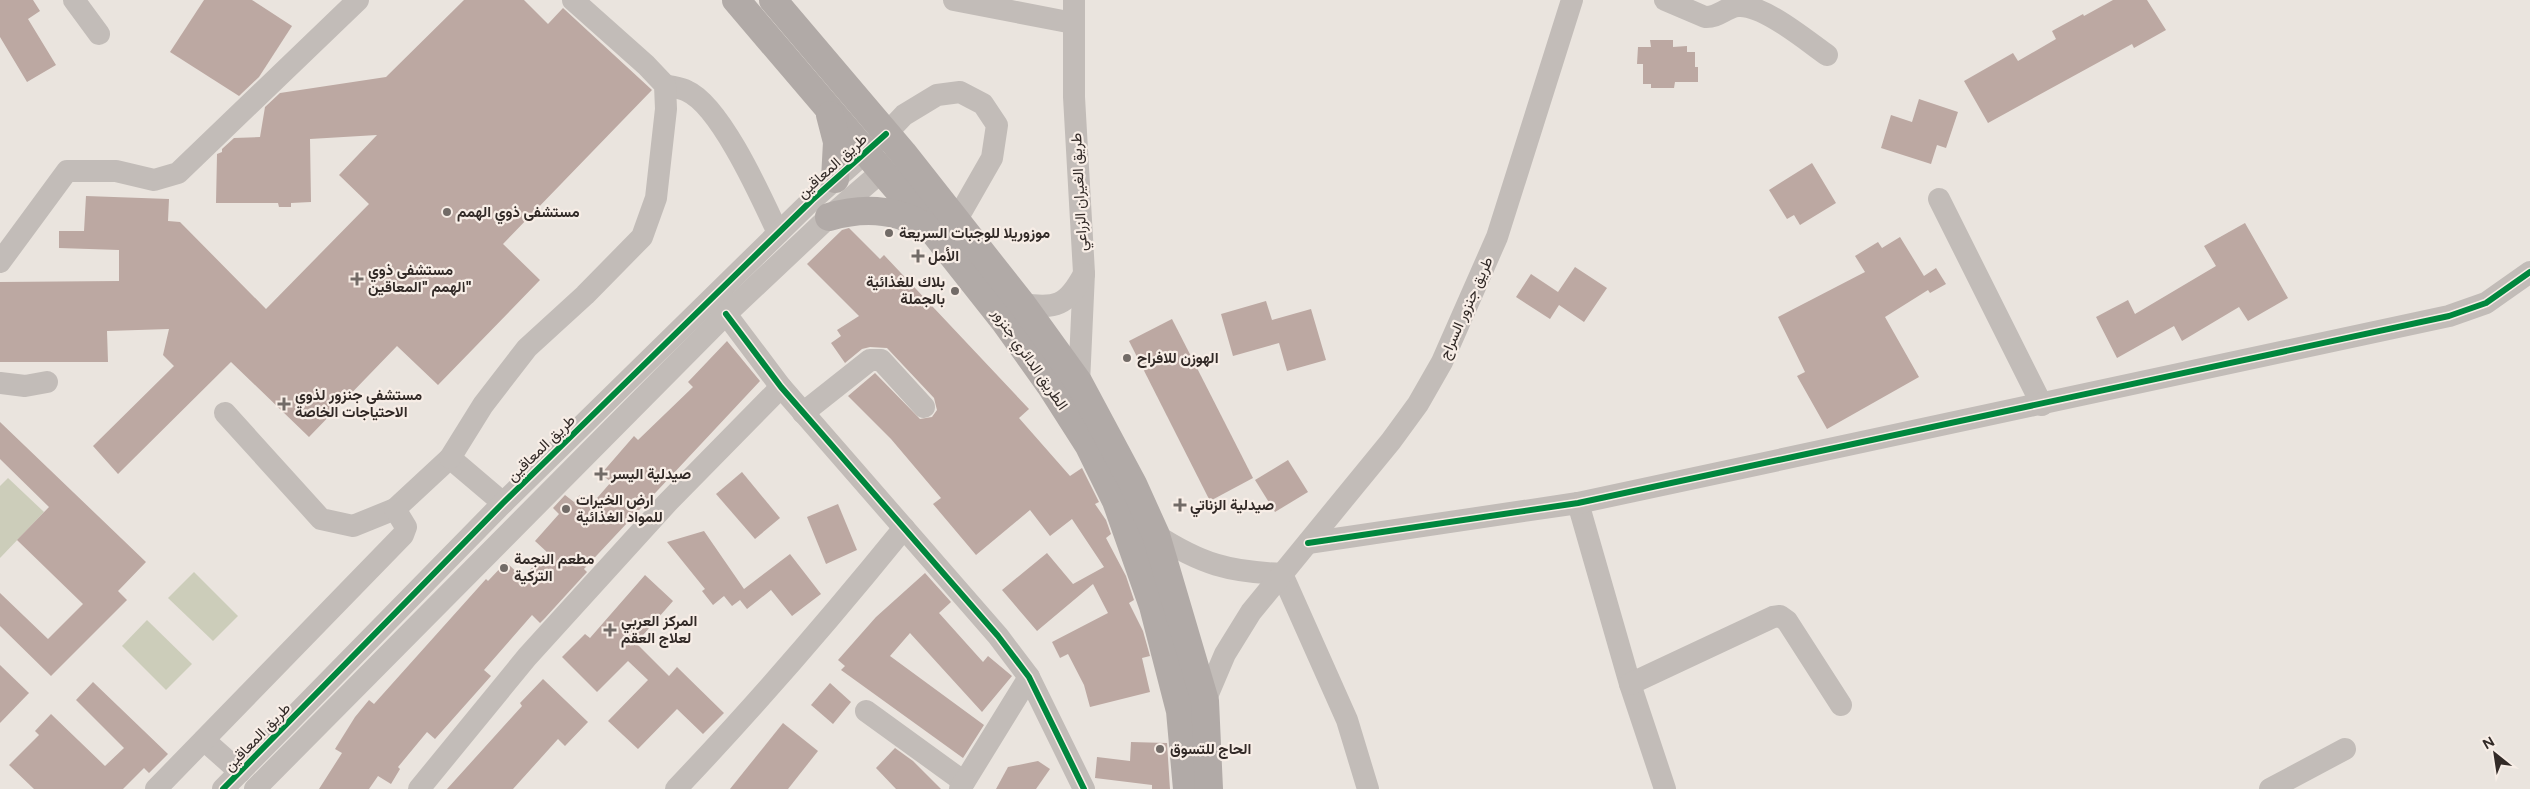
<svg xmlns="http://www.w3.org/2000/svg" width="2530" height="789" font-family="Figtree,Vazirmatn,sans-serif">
  <rect width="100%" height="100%" fill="#eae4de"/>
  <!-- green -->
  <g fill="#cccdba">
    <path d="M8 478 44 512 0 558V486Z"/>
    <path d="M194 572 238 616 213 641 168 598Z"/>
    <path d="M147 620 192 664 166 690 122 646Z"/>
  </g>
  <!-- building -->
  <g fill="#bca8a2">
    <path d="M0 0H33L40 11 28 19 56 65 27 82 0 37Z"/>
    <path d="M204 0H252L292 26 259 77 239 96 170 52Z"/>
    <path d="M464 0H524L548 24 563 8 652 90 503 244 540 280 438 385 397 346 309 437 231 362 118 474 93 446 174 366 163 355 169 329 107 331 108 362H0V282L119 281V250L59 248V231H84L86 196 169 199 168 221 180 222 266 309 369 204 339 175 377 135 310 139 311 202 291 203V207H279L278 203H216L217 154 222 152V149L234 138 260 137 265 107 280 93 386 77Z"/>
    <path d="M2113 0H2147L2166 30 2134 48 2132 44 1988 123 1964 81 2013 53 2018 61 2056 39 2052 31 2083 14 2084 16Z"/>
    <path d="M1650 40H1673V47L1687 46V52H1695V67H1698V82H1675L1674 88H1651V84H1643V64H1637L1638 47H1651Z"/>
    <path d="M1919 99 1958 112 1946 148 1937 145 1931 164 1881 148 1891 115 1912 122Z"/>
    <path d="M1812 163 1836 203 1800 225 1794 215 1787 219 1769 190Z"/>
    <path d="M2245 223 2288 298 2248 321 2239 307 2182 341 2174 326 2117 358 2096 317 2128 300 2135 314 2216 266 2204 246Z"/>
    <path d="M849 228 880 259 884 255 1029 409 1019 418 1070 476 1082 468 1099 502 1095 504 1106 520 1111 534 1106 538 1126 576 1134 600 1129 603 1143 631 1150 656 1142 658 1150 692 1090 707 1084 685 1068 654 1060 658 1052 642 1108 613 1093 584 1037 631 1002 590 1047 553 1073 584 1104 567 1072 519 1050 536 1030 510 976 555 933 504 941 498 891 439 848 396 875 373 920 419 932 417 937 410 934 398 887 348 870 347 862 349 845 363 831 343 841 336 837 330 859 316 807 264 842 230Z"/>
    <path d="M1900 237 1924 276 1936 268 1946 284 1930 293 1928 290 1885 317 1919 377 1827 429 1797 376 1805 372 1778 317 1865 272 1855 256 1878 242 1882 248Z"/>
    <path d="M1575 267 1607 288 1584 322 1559 305 1550 319 1516 297 1531 274 1558 292Z"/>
    <path d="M1266 301 1272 320 1311 309 1326 360 1287 371 1279 343 1233 356 1221 314Z"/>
    <path d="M1172 319 1253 478 1210 501 1129 341Z"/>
    <path d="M727 341 760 381 584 569 587 572 545 618 540 623 532 615 484 670 491 676 435 739 427 732 398 767 400 769 391 784 378 776 369 789H319L342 753 335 749 355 717 369 700 374 704 486 579 488 581 506 562 522 577 548 553 535 541 559 514 553 508 565 495 574 502 580 495 591 505 611 482 601 474 634 436 638 440 693 387 688 382Z"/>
    <path d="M0 422 146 562 118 591 127 600 51 676 0 626V593L48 639 83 604 17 540 49 507 0 459Z"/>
    <path d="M1288 460 1308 492 1275 512 1255 480Z"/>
    <path d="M742 472 780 518 755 539 716 494Z"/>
    <path d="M838 504 857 550 826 564 807 517Z"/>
    <path d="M704 531 744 589 790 554 821 594 792 616 771 590 747 609 740 600 732 606 724 596 713 605 702 591 705 589 667 542Z"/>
    <path d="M925 573 951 602 939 613 983 662 988 656 1012 676 982 712 910 633 890 656 984 725 963 758 841 670 845 666 838 660 876 617Z"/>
    <path d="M645 575 673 601 636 643 669 676 677 667 724 713 703 734 677 709 638 749 608 721 648 680 628 661 597 692 562 657 585 634 590 638Z"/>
    <path d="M0 665 29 693 0 723Z"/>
    <path d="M543 679 588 722 565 746 558 739 513 789H447L522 706 520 703Z"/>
    <path d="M93 682 168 754 149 773 144 768 123 789H34L9 765 39 735 35 731 51 714 105 766 124 748 76 700Z"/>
    <path d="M830 683 851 702 833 724 811 705Z"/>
    <path d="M783 723 818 751 788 789H730Z"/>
    <path d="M1131 742 1167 743 1170 789H1152V785L1095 778 1097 757 1130 761Z"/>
    <path d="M895 748 913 761 941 789H896L876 768Z"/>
    <path d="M1038 761 1050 769 1036 789H996L1008 767Z"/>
  </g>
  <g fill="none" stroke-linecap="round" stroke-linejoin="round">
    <!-- minor -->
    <g stroke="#c2bcb8" stroke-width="22">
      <path d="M74 0 99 34"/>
      <path d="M954 0 1073 23"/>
      <path d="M1074 0V97L1084 273 1079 383"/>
      <path d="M1665 0 1705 17C1718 18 1726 7 1738 6 1763 4 1807 41 1827 55"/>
      <path d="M665 85C672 87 681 88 687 91 721 106 762 199 778 233"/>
      <path d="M1939 199 2042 405"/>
      <path d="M0 262 67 171H116L154 180 178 173 358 0"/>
      <path d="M1022 304C1056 309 1067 306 1084 274"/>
      <path d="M726 314 781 387 998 636 1029 677 1084 789"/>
      <path d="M0 383 25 386 47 382"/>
      <path d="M225 413 321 519 353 526 395 509 450 458 503 503"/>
      <path d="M803 413 870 360H881L924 407"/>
      <path d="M450 458 483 405 527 348 585 295 642 237 656 198 666 109 665 85 646 65 573 0"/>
      <path d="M1578 503 1630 684 1665 789"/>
      <path d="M1156 535C1201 564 1229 572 1282 574"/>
      <path d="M1308 543 1578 503 2449 316 2486 303 2530 272"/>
      <path d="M1282 574 1347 720 1368 789"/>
      <path d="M1630 684 1773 617 1780 616 1787 621 1841 705"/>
      <path d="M1205 701 1225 654 1251 612 1391 441 1418 404 1442 362 1497 237 1572 0"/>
      <path d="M866 711 964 782"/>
      <path d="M204 740 240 772"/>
      <path d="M156 789 403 535 406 527 395 509"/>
      <path d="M223 789 503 503 812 200 886 134 904 115 937 95 960 92 983 104 997 125 992 158 956 221"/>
      <path d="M255 789 726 314 829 217 894 161"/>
      <path d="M419 789 527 657 667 503 781 387"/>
      <path d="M676 789C756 705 831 618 904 528"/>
      <path d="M960 789 1029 677"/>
      <path d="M2270 789 2345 749"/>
    </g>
    <!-- major -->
    <g stroke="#b1aaa7" stroke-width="28">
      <path d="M736 0 933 231 1005 322 1050 385 1089 446 1116 501 1153 606 1180 711 1187 789"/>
      <path d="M773 0 903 153 1022 304 1079 383 1133 484 1156 535 1205 701 1209 789"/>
      <path d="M830 115 837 142 835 179"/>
      <path d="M829 217C863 207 895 208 926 227"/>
    </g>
    <!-- cycleway casing -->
    <g stroke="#f7ede6" stroke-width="9">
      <g id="cycleway">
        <path d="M726 314 781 387 998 636 1029 677 1084 789"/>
        <path d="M1308 543 1578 503 2449 316 2486 303 2530 272"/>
        <path d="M223 789 503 503 812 200 886 134"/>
      </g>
    </g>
    <!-- cycleway -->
    <use href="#cycleway" stroke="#00873e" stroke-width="6"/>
  </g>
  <!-- markers -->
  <g fill="#726b67" stroke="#f7ede6" stroke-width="2">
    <circle cx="447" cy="212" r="5"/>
    <circle cx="889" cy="233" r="5"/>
    <path d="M915.5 248.5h5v5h5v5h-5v5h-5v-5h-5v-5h5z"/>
    <path d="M354.5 271.5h5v5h5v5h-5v5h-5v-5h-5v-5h5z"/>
    <circle cx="955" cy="291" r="5"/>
    <circle cx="1127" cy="358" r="5"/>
    <path d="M281.5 396.5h5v5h5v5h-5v5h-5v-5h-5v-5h5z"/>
    <path d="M598.5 466.5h5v5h5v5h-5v5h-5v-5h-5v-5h5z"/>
    <path d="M1177.5 497.5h5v5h5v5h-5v5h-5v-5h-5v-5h5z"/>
    <circle cx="566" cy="509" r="5"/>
    <circle cx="504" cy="568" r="5"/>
    <path d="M607.5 622.5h5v5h5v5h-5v5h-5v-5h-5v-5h5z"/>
    <circle cx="1160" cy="749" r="5"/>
  </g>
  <g text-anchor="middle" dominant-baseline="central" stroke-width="4.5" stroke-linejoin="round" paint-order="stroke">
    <!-- street labels -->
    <g font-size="15" fill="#322a27" stroke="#f7ede6">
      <text transform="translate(832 166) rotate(-42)">طريق المعاقين</text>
      <text transform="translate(1079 192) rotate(-93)">طريق الغيران الزراعي</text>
      <text transform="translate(1466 308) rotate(-66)">طريق جنزور السراج</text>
      <text transform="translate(1030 359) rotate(55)">الطريق الدائري جنزور</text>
      <text transform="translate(541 448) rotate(-44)">طريق المعاقين</text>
      <text transform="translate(257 737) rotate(-46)">طريق المعاقين</text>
    </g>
    <!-- poi labels -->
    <g font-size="15" font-weight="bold" fill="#322a27" stroke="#f7ede6" text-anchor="start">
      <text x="457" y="212">مستشفى ذوي الهمم</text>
      <text x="899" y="233">موزوريلا للوجبات السريعة</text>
      <text x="928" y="256">الأمل</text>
      <text x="368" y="270">مستشفى ذوي<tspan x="368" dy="17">الهمم "المعاقين"</tspan></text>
      <text x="945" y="282" text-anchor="end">بلاك للغذائية<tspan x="945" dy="17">بالجملة</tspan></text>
      <text x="1137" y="358">الهوزن للافراح</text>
      <text x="295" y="395">مستشفي جنزور لذوي<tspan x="295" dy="17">الاحتياجات الخاصة</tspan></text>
      <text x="611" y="474">صيدلية اليسر</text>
      <text x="576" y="500">ارض الخيرات<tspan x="576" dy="17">للمواد الغذائية</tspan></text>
      <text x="1190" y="505">صيدلية الزناتي</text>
      <text x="514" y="559">مطعم النجمة<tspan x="514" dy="17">التركية</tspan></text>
      <text x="621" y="621">المركز العربي<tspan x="621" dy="17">لعلاج العقم</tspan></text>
      <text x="1170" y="749">الحاج للتسوق</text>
    </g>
  </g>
  <!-- north arrow -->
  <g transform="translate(2495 754) rotate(330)" stroke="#f7ede6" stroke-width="4" paint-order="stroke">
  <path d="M0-4L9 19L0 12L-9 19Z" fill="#322a27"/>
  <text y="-8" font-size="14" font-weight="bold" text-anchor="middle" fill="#322a27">N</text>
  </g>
</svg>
